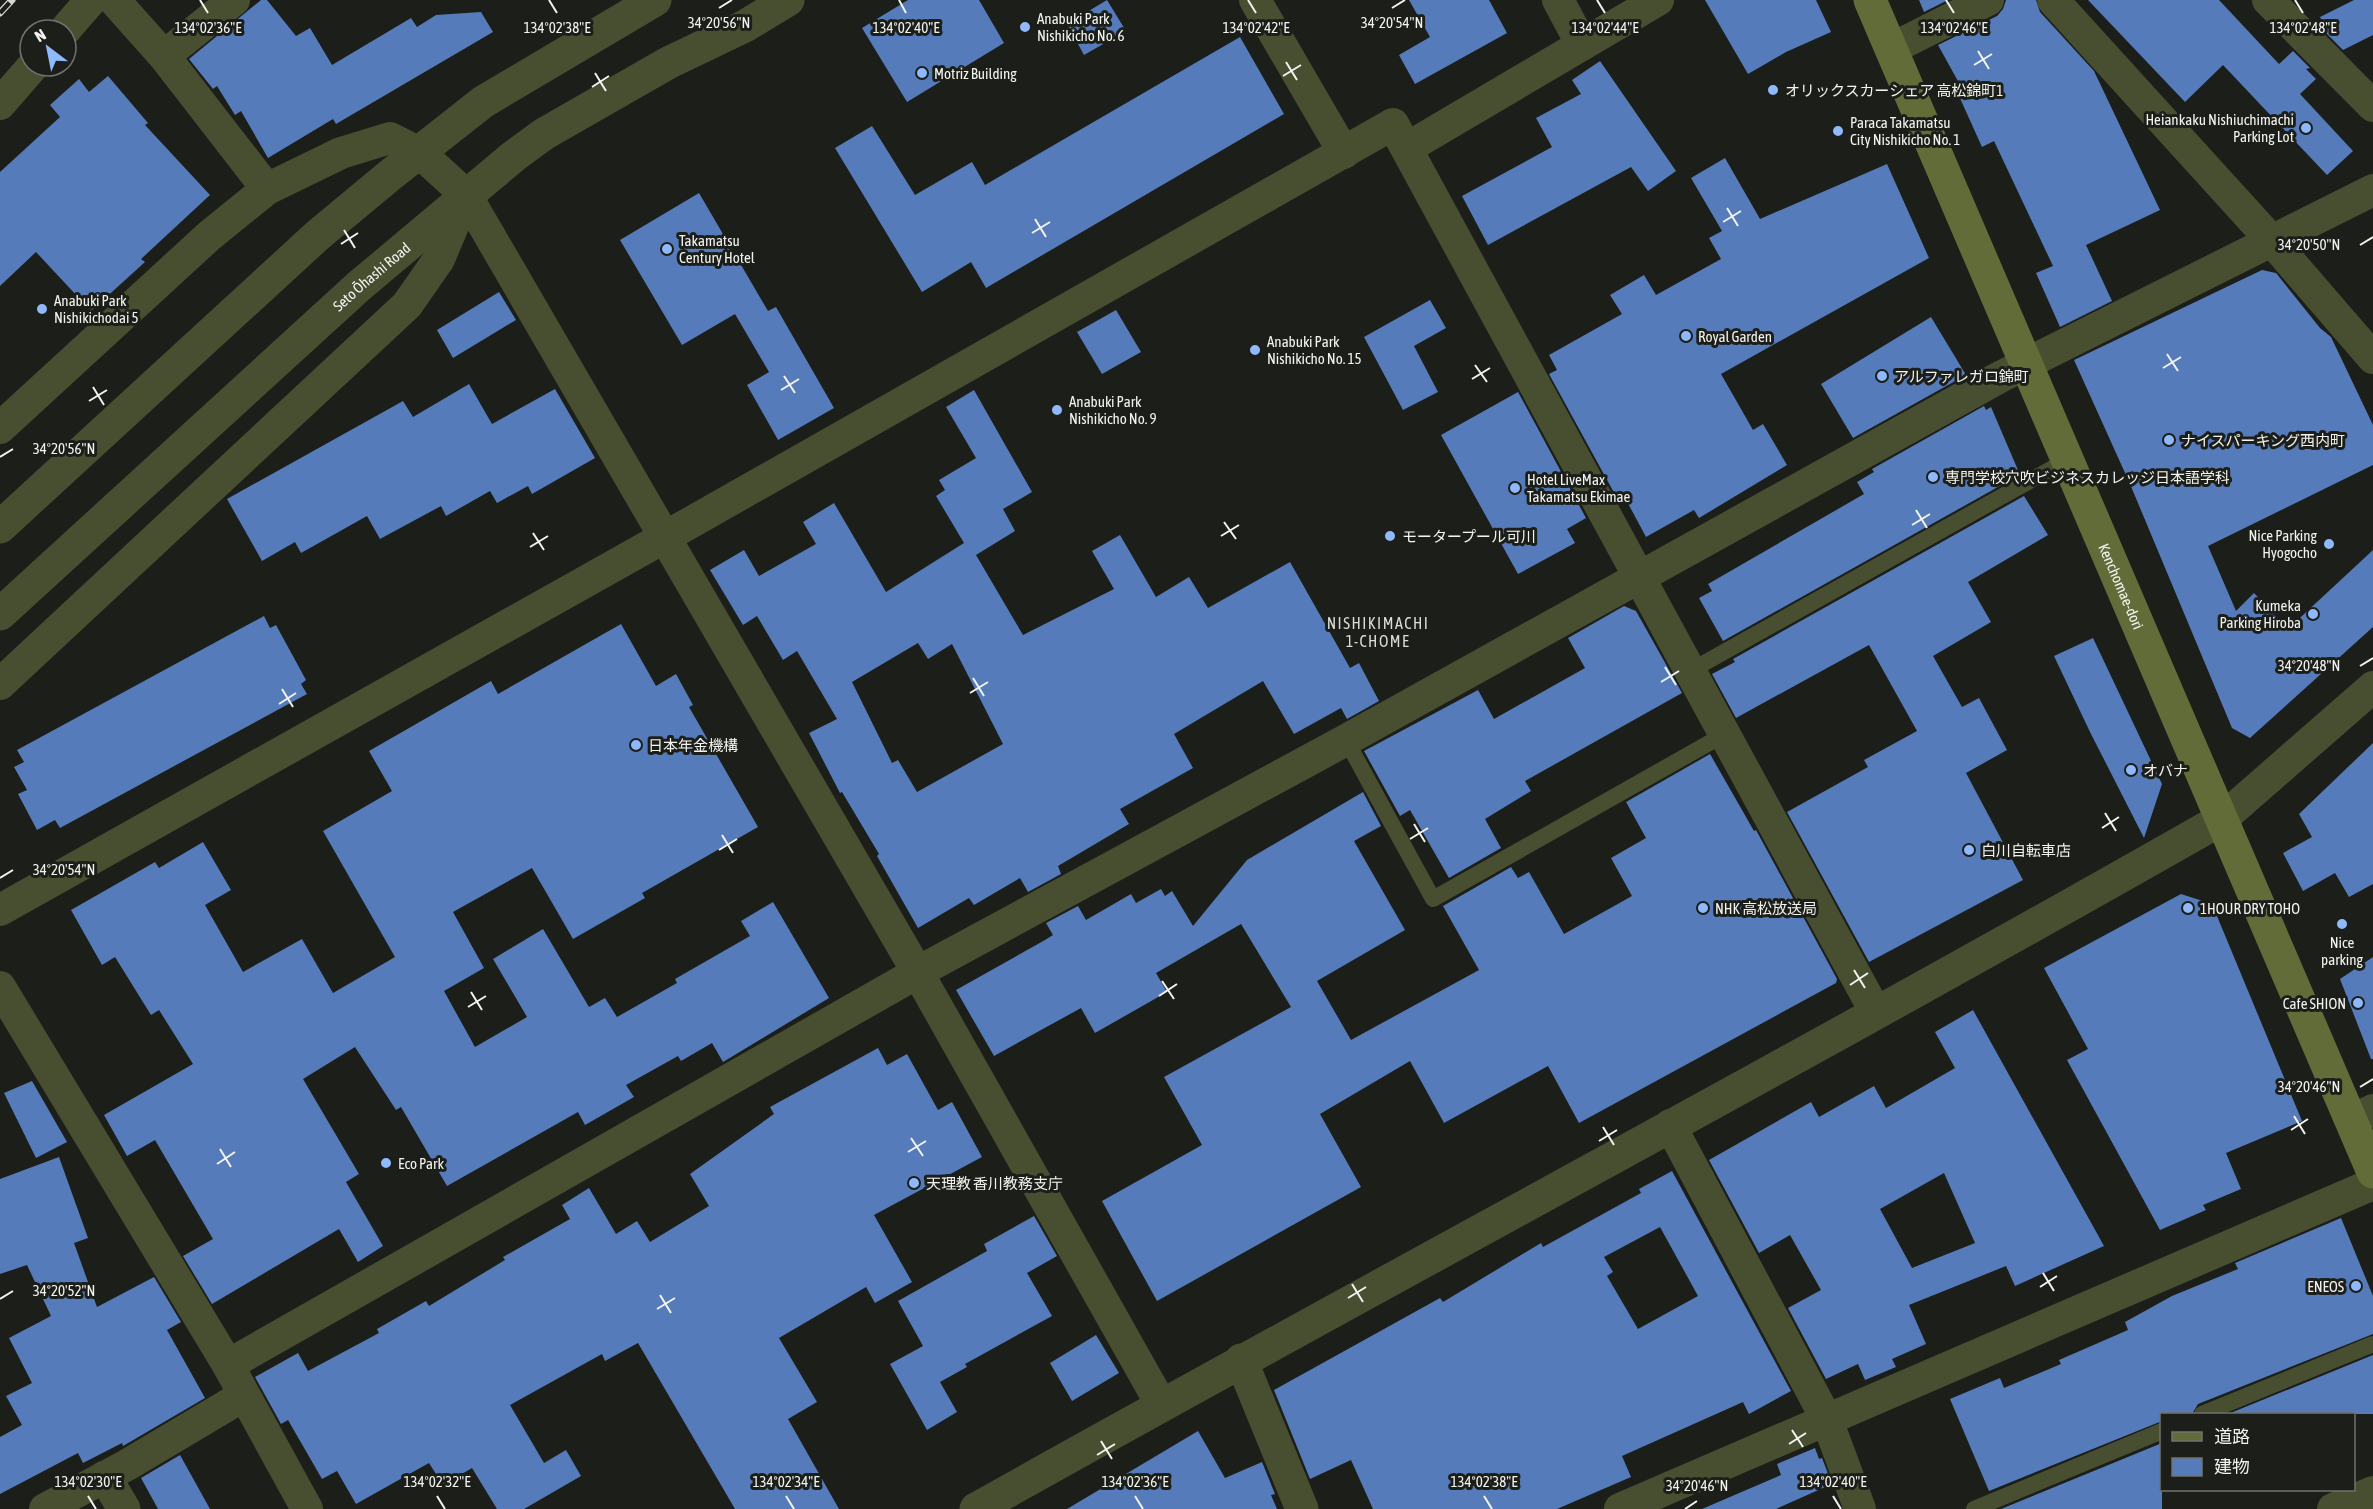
<svg xmlns="http://www.w3.org/2000/svg" width="2373" height="1509" font-family="'Asap Condensed','Noto Sans JP',sans-serif">
  <rect width="100%" height="100%" fill="#1c1e19"/>
  <!-- building -->
  <g fill="#557bbb" fill-rule="evenodd">
    <path d="M261 0H267L296 36 310 28 332 65 411 18 417 27 436 15 481 12 493 32 336 124 333 119 268 158 241 111 235 115 217 86 213 89 189 59Z"/>
    <path d="M908 0H979L1004 43 907 102 862 28Z"/>
    <path d="M1107 0 1126 31 1084 55 1067 24Z"/>
    <path d="M1409 0H1489L1507 33 1415 84 1399 55 1430 37Z"/>
    <path d="M1705 0H1816L1831 32 1786 52 1748 74Z"/>
    <path d="M1919 0H1948L1924 12Z"/>
    <path d="M2006 0H2036L2040 12 2094 71 2160 210 2086 245 2112 301 2060 327 2036 273 2053 266 1994 141 1982 147 1954 85 1959 83 1938 45 1997 16 2003 9Z"/>
    <path d="M2088 0H2219L2279 64 2293 51 2310 68 2306 69 2316 79 2300 94 2353 151 2327 175 2223 65 2185 102Z"/>
    <path d="M2354 0H2373V35L2343 50 2319 26 2323 23 2320 17Z"/>
    <path d="M1240 37 1284 114 986 288 971 262 922 292 835 148 872 126 915 195 972 162 985 185Z"/>
    <path d="M1600 61 1676 171 1648 191 1631 167 1488 245 1462 196 1552 147 1536 118 1581 94 1572 80Z"/>
    <path d="M108 76 148 123 145 125 210 195 141 259 145 262 91 311 36 252 0 286V172L60 117 50 105 79 79 89 92Z"/>
    <path d="M1725 158 1760 219 1887 164 1929 258 1721 374 1753 430 1763 424 1787 465 1699 518 1694 510 1646 537 1624 496 1618 500 1549 374 1557 370 1549 355 1622 314 1610 295 1644 275 1656 295 1721 259 1709 238 1722 231 1691 178Z"/>
    <path d="M699 193 768 311 776 307 834 408 778 440 747 385 769 372 735 314 682 345 620 240Z"/>
    <path d="M2262 270 2276 273 2320 328 2331 337 2373 425V465L2208 546 2236 611 2254 593 2288 629 2373 550V627L2250 738 2232 728 2130 484 2074 360Z"/>
    <path d="M499 292 516 320 453 358 437 330Z"/>
    <path d="M1430 300 1446 328 1414 346 1438 392 1403 410 1364 337Z"/>
    <path d="M1116 310 1141 352 1102 374 1077 332Z"/>
    <path d="M1931 317 1966 375 1853 438 1821 384Z"/>
    <path d="M469 384 492 424 555 389 595 458 532 494 528 486 497 503 490 491 446 516 441 506 380 539 367 516 301 553 295 542 262 561 227 499 403 401 413 417Z"/>
    <path d="M974 390 1032 492 1003 509 1015 531 976 555 1023 635 1114 589 1092 551 1120 535 1156 597 1189 577 1208 608 1290 562 1350 668 1359 663 1379 701 1347 719 1341 708 1294 734 1263 681 1174 734 1193 768 1120 809 1129 824 1058 866 1061 874 1028 892 1020 878 974 905 969 898 918 928 877 856 879 854 842 792 840 793 809 733 837 719 797 651 783 660 757 616 743 625 710 570 744 550 759 576 816 544 803 522 834 503 886 592 964 543 936 496 945 490 939 480 976 458 946 407ZM918 643 928 659 952 644 1003 744 917 792 898 760 892 763 852 682Z"/>
    <path d="M1518 392 1586 518 1567 529 1575 543 1518 574 1441 435Z"/>
    <path d="M1984 406 1986 410 1991 407 2018 470 2012 474 2014 478 1723 641 1699 598 1712 591 1708 584 1864 494 1857 482 1874 472 1872 469Z"/>
    <path d="M2024 496 2048 535 1968 582 1991 622 1933 656 1962 707 1979 698 2007 750 1966 773 2023 880 1869 962 1787 812 1868 767 1864 760 1917 731 1869 645 1736 718 1712 674 1735 662 1733 659Z"/>
    <path d="M1624 606 1636 611 1682 693 1525 781 1531 791 1485 819 1501 848 1449 878 1410 810 1400 816 1364 751 1478 690 1494 719 1585 668 1568 638Z"/>
    <path d="M264 616 270 628 276 625 306 680 301 684 307 694 60 828 55 820 37 830 18 794 27 790 14 767 24 762 17 750Z"/>
    <path d="M621 624 656 686 676 674 693 705 689 707 758 827 642 893 645 898 573 939 532 868 453 912 484 968 444 991 475 1047 527 1017 493 959 543 929 589 1007 605 998 617 1017 677 983 675 979 750 936 741 921 773 902 829 998 723 1062 712 1043 681 1061 678 1056 626 1085 634 1097 585 1125 578 1112 447 1186 401 1107 396 1110 355 1047 303 1079 359 1174 346 1182 383 1246 358 1262 339 1229 212 1304 183 1256 213 1239 155 1140 127 1156 104 1115 193 1064 159 1010 151 1015 115 957 102 965 71 910 155 862 159 868 203 842 231 890 205 905 243 972 302 939 333 993 395 957 323 831 392 791 369 751 491 681 498 694Z"/>
    <path d="M2093 638 2162 784 2144 838 2090 732 2054 656Z"/>
    <path d="M2373 743V884L2349 897 2335 873 2303 891 2283 853 2312 837 2299 814Z"/>
    <path d="M1710 754 1754 831 1756 830 1837 979 1836 983 1579 1123 1548 1066 1444 1123 1410 1061 1320 1114 1361 1187 1157 1301 1102 1201 1202 1145 1164 1077 1291 1007 1241 924 1156 973 1167 992 1095 1033 1081 1008 994 1056 956 990 1045 940 1053 935 1046 923 1078 906 1086 920 1131 894 1136 903 1161 889 1165 896 1172 891 1193 926 1247 860 1363 792 1381 826 1354 841 1405 930 1317 981 1351 1040 1479 970 1443 906 1511 867 1518 878 1529 872 1564 934 1632 896 1611 858 1646 838 1626 802Z"/>
    <path d="M2181 894 2212 904 2302 1121 2226 1153 2241 1189 2203 1205 2206 1210 2160 1230 2067 1060 2088 1049 2044 968Z"/>
    <path d="M2373 957V1059H2371L2340 979Z"/>
    <path d="M1973 1010 2104 1246 2015 1286 2006 1266 1909 1305 1926 1344 1892 1359 1896 1367 1865 1380 1858 1364 1826 1379 1788 1308 1821 1290 1790 1235 1759 1253 1709 1160 1811 1102 1819 1117 1874 1086 1886 1108 1955 1068 1935 1032ZM1944 1173 1975 1243 1912 1268 1880 1209Z"/>
    <path d="M878 1048 887 1065 907 1054 938 1110 952 1102 982 1157 874 1215 912 1282 875 1303 866 1287 779 1338 817 1402 788 1419 839 1509H735L638 1343 605 1361 602 1354 510 1405 544 1463 566 1450 581 1476 524 1509H497L472 1468 443 1485 429 1463 356 1504 337 1471 322 1479 288 1420 281 1424 255 1377 298 1353 308 1371 379 1333 377 1329 426 1301 429 1306 505 1260 503 1257 570 1219 562 1205 589 1188 616 1234 637 1221 650 1242 709 1206 690 1174 774 1114 770 1107Z"/>
    <path d="M32 1081 67 1142 36 1158 4 1093Z"/>
    <path d="M59 1157 88 1238 74 1243 97 1307 154 1277 181 1322 167 1330 205 1398 123 1446 122 1443 83 1463 78 1453 0 1494V1437L22 1425 6 1396 32 1383 9 1338 51 1316 27 1265 0 1274V1179Z"/>
    <path d="M1672 1171 1791 1391 1749 1414 1743 1402 1622 1456 1631 1477 1557 1509H1373L1351 1460 1310 1479 1274 1390 1440 1298 1443 1302 1541 1243 1543 1247 1641 1193 1639 1189ZM1660 1227 1698 1296 1638 1329 1607 1276 1613 1272 1604 1257Z"/>
    <path d="M1034 1216 1057 1256 1027 1273 1052 1316 965 1364 967 1367 940 1382 957 1412 927 1430 890 1364 923 1346 898 1301 987 1251 984 1244Z"/>
    <path d="M2341 1218 2373 1296V1334L2198 1404 2192 1414H2162V1421L1989 1491 1950 1399 2000 1378 2004 1388 2061 1364 2059 1360 2128 1330 2125 1322 2172 1296 2238 1269 2235 1263Z"/>
    <path d="M1096 1335 1119 1373 1072 1401 1050 1363Z"/>
    <path d="M2373 1355V1414H2228Z"/>
    <path d="M1198 1431 1225 1478 1262 1462 1275 1494 1271 1495 1277 1509H1067Z"/>
    <path d="M2162 1443V1509H2001Z"/>
    <path d="M1815 1448 1819 1459 1822 1458 1832 1484 1776 1509H1702L1781 1475 1777 1464Z"/>
    <path d="M180 1455 210 1509H158L141 1478Z"/>
  </g>
  <g fill="none" stroke-linecap="round" stroke-linejoin="round">
    <!-- service -->
    <g stroke="#484f31" stroke-width="16">
      <path d="M1690 671 2067 460"/>
      <path d="M1346 740 1433 899 1725 734"/>
      <path d="M2202 1414 2373 1344"/>
      <path d="M1974 1509 2162 1431"/>
    </g>
    <!-- minor -->
    <g stroke="#484f31" stroke-width="32">
      <path d="M114 0 164 56 267 189 341 153 390 138 420 153 466 195 918 973 1161 1404"/>
      <path d="M1255 0 1344 153"/>
      <path d="M1558 0 1582 45"/>
      <path d="M2053 0 2272 241 2373 358"/>
      <path d="M2268 0 2373 106"/>
      <path d="M65 30 91 0"/>
      <path d="M1891 49 1988 0"/>
      <path d="M164 56 234 0"/>
      <path d="M0 104 33 66"/>
      <path d="M1407 148 1658 0"/>
      <path d="M0 428 209 236 267 189"/>
      <path d="M0 684 407 305 439 259 466 195"/>
      <path d="M2222 819 2373 687"/>
      <path d="M0 910 681 528 1393 124 1876 1013"/>
      <path d="M0 987 228 1365 307 1509"/>
      <path d="M2351 1120 2373 1110"/>
      <path d="M1670 1125 1827 1420 1860 1509"/>
      <path d="M228 1365 931 965 1346 740 2000 377 2373 190"/>
      <path d="M45 1509 127 1465 243 1396"/>
      <path d="M1620 1509 2373 1184"/>
      <path d="M2333 1509 2373 1492"/>
    </g>
    <!-- tertiary -->
    <g stroke="#484f31" stroke-width="33">
      <path d="M0 527 318 235 389 176 483 102 655 0"/>
      <path id="s1" d="M0 614 359 286 514 156 544 134 668 63 745 26 788 0"/>
      <path d="M1241 1360 1302 1509"/>
      <path d="M105 1477 124 1509"/>
      <path d="M976 1509C1390 1277 1810 1054 2222 819"/>
    </g>
    <!-- secondary -->
    <path stroke="#616c39" stroke-width="33" id="s2" d="M1870 0 2373 1172"/>
    <!-- rail casing -->
    <g stroke="#d6d7d3" stroke-width="7">
      <path id="rail" d="M0 13 12 0"/>
    </g>
    <!-- rail -->
    <use href="#rail" stroke="#1c1e19" stroke-width="4.5" stroke-dasharray="14" stroke-linecap="butt"/>
  </g>
  <!-- ticks -->
  <path fill="none" stroke="#f2f3ef" stroke-width="2" d="M200 0 208 13M549 0 557 13M899 0 906 13M1248 0 1256 13M1597 0 1605 13M1946 0 1954 13M2295 0 2303 13M719 8 732 0M1392 8 1405 0M1978 51 1989 69M1286 62 1297 80M1974 65 1992 54M595 73 606 91M1283 76 1301 65M592 87 609 76M1727 208 1738 226M1035 219 1046 237M1723 222 1741 211M344 230 355 248M1032 233 1050 222M341 244 358 233M2360 245 2373 237M2167 354 2178 371M1475 365 1487 382M2163 368 2181 357M784 376 795 393M1472 379 1490 368M93 387 104 405M781 390 799 379M89 401 107 390M0 457 13 449M1916 510 1927 528M1224 522 1236 539M1912 525 1930 514M533 533 544 550M1221 536 1239 525M530 547 548 536M2360 666 2373 658M1665 667 1676 685M973 678 984 696M1661 682 1679 671M282 689 293 707M970 693 988 682M279 704 296 693M2105 813 2116 831M1414 824 1425 842M2102 828 2119 817M722 835 733 853M1410 839 1428 828M719 850 737 839M0 878 13 870M1854 970 1865 988M1162 981 1174 999M1850 985 1868 973M471 992 482 1010M1159 996 1177 984M468 1007 486 996M2360 1087 2373 1079M2294 1116 2305 1134M1603 1127 1614 1145M2291 1130 2308 1119M911 1138 923 1156M1599 1141 1617 1130M220 1149 231 1167M908 1152 926 1141M217 1164 235 1152M2043 1273 2054 1291M1352 1284 1363 1302M2040 1287 2057 1276M660 1295 671 1313M1348 1298 1366 1287M0 1299 13 1291M657 1309 675 1298M1792 1430 1803 1447M1101 1441 1112 1459M1789 1444 1806 1433M1097 1455 1115 1444M88 1496 96 1509M437 1496 445 1509M786 1496 794 1509M1135 1496 1143 1509M1484 1496 1492 1509M1833 1496 1841 1509M1685 1509 1697 1501"/>
  <!-- markers -->
  <g fill="#8fb8fd" stroke="#1c1e19" stroke-width="2">
    <circle cx="1025" cy="27" r="6"/>
    <circle cx="922" cy="73" r="6"/>
    <circle cx="1773" cy="90" r="6"/>
    <circle cx="2306" cy="128" r="6"/>
    <circle cx="1838" cy="131" r="6"/>
    <circle cx="667" cy="249" r="6"/>
    <circle cx="42" cy="309" r="6"/>
    <circle cx="1686" cy="336" r="6"/>
    <circle cx="1255" cy="350" r="6"/>
    <circle cx="1882" cy="376" r="6"/>
    <circle cx="1057" cy="410" r="6"/>
    <circle cx="2169" cy="440" r="6"/>
    <circle cx="1933" cy="477" r="6"/>
    <circle cx="1515" cy="488" r="6"/>
    <circle cx="1390" cy="536" r="6"/>
    <circle cx="2329" cy="544" r="6"/>
    <circle cx="2313" cy="614" r="6"/>
    <circle cx="636" cy="745" r="6"/>
    <circle cx="2131" cy="770" r="6"/>
    <circle cx="1969" cy="850" r="6"/>
    <circle cx="1703" cy="908" r="6"/>
    <circle cx="2188" cy="908" r="6"/>
    <circle cx="2342" cy="924" r="6"/>
    <circle cx="2358" cy="1003" r="6"/>
    <circle cx="386" cy="1163" r="6"/>
    <circle cx="914" cy="1183" r="6"/>
    <circle cx="2356" cy="1286" r="6"/>
  </g>
  <g text-anchor="middle" dominant-baseline="central" stroke-width="6" stroke-linejoin="round" paint-order="stroke">
    <!-- poi labels -->
    <g font-size="15" fill="#f2f3ef" stroke="#1c1e19" text-anchor="start">
      <text x="1037" y="18">Anabuki Park<tspan x="1037" dy="17">Nishikicho No. 6</tspan></text>
      <text x="934" y="73">Motriz Building</text>
      <text x="1785" y="90">オリックスカーシェア 高松錦町1</text>
      <text x="2294" y="119" text-anchor="end">Heiankaku Nishiuchimachi<tspan x="2294" dy="17">Parking Lot</tspan></text>
      <text x="1850" y="122">Paraca Takamatsu<tspan x="1850" dy="17">City Nishikicho No. 1</tspan></text>
      <text x="679" y="240">Takamatsu<tspan x="679" dy="17">Century Hotel</tspan></text>
      <text x="54" y="300">Anabuki Park<tspan x="54" dy="17">Nishikichodai 5</tspan></text>
      <text x="1698" y="336">Royal Garden</text>
      <text x="1267" y="341">Anabuki Park<tspan x="1267" dy="17">Nishikicho No. 15</tspan></text>
      <text x="1894" y="376">アルファレガロ錦町</text>
      <text x="1069" y="401">Anabuki Park<tspan x="1069" dy="17">Nishikicho No. 9</tspan></text>
      <text x="2181" y="440">ナイスパーキング西内町</text>
      <text x="1945" y="477">専門学校穴吹ビジネスカレッジ日本語学科</text>
      <text x="1527" y="479">Hotel LiveMax<tspan x="1527" dy="17">Takamatsu Ekimae</tspan></text>
      <text x="2317" y="535" text-anchor="end">Nice Parking<tspan x="2317" dy="17">Hyogocho</tspan></text>
      <text x="1402" y="536">モータープール可川</text>
      <text x="2301" y="605" text-anchor="end">Kumeka<tspan x="2301" dy="17">Parking Hiroba</tspan></text>
      <text x="648" y="745">日本年金機構</text>
      <text x="2143" y="770">オバナ</text>
      <text x="1981" y="850">白川自転車店</text>
      <text x="1715" y="908">NHK 高松放送局</text>
      <text x="2200" y="908">1HOUR DRY TOHO</text>
      <text x="2342" y="942" text-anchor="middle">Nice<tspan x="2342" dy="17">parking</tspan></text>
      <text x="2346" y="1003" text-anchor="end">Cafe SHION</text>
      <text x="398" y="1163">Eco Park</text>
      <text x="926" y="1183">天理教 香川教務支庁</text>
      <text x="2344" y="1286" text-anchor="end">ENEOS</text>
    </g>
    <!-- street labels -->
    <g font-size="15" fill="#f2f3ef" stroke="#1c1e19">
      <text stroke="none"><textPath href="#s1" startOffset="502">Seto Ōhashi Road</textPath></text>
      <text stroke="none"><textPath href="#s2" startOffset="638">Kenchomae-dori</textPath></text>
    </g>
    <!-- neighbourhood labels -->
    <g font-size="16" letter-spacing="1.5" fill="#dadcd4" stroke="#1c1e19">
      <text x="1378" y="623">NISHIKIMACHI<tspan x="1378" dy="18">1-CHOME</tspan></text>
    </g>
  </g>
  <g font-size="15" text-anchor="middle" fill="#f2f3ef" stroke="#1c1e19" stroke-width="6" stroke-linejoin="round" paint-order="stroke">
    <text x="719" y="28">34°20'56"N</text>
    <text x="1392" y="28">34°20'54"N</text>
    <text x="208" y="33">134°02'36"E</text>
    <text x="557" y="33">134°02'38"E</text>
    <text x="906" y="33">134°02'40"E</text>
    <text x="1954" y="33">134°02'46"E</text>
    <text x="1256" y="33">134°02'42"E</text>
    <text x="1605" y="33">134°02'44"E</text>
    <text x="2303" y="33">134°02'48"E</text>
    <text x="2309" y="250">34°20'50"N</text>
    <text x="64" y="454">34°20'56"N</text>
    <text x="2309" y="671">34°20'48"N</text>
    <text x="64" y="875">34°20'54"N</text>
    <text x="2309" y="1092">34°20'46"N</text>
    <text x="64" y="1296">34°20'52"N</text>
    <text x="88" y="1487">134°02'30"E</text>
    <text x="437" y="1487">134°02'32"E</text>
    <text x="786" y="1487">134°02'34"E</text>
    <text x="1135" y="1487">134°02'36"E</text>
    <text x="1484" y="1487">134°02'38"E</text>
    <text x="1833" y="1487">134°02'40"E</text>
    <text x="1697" y="1491">34°20'46"N</text>
  </g>
  <!-- legend -->
  <rect x="2160" y="1413" width="195" height="78" fill="#1c1e19" stroke="#72736f" stroke-width="1.5"/>
  <rect x="2172" y="1432" width="30" height="9" fill="#616c39" stroke="#72736f" stroke-width="1.5"/>
  <text x="2214" y="1443" font-size="18" fill="#f2f3ef">道路</text>
  <rect x="2172" y="1458" width="30" height="18" fill="#557bbb" stroke="#72736f" stroke-width="1.5"/>
  <text x="2214" y="1473" font-size="18" fill="#f2f3ef">建物</text>
  <!-- north arrow -->
  <g transform="translate(48 48) rotate(328)"><circle r="28" fill="#1c1e19" stroke="#72736f" stroke-width="1.5"/>
  <path d="M0-4.5L10 22L0 15L-10 22Z" fill="#8fb8fd"/>
  <text y="-9" font-size="16" font-weight="bold" text-anchor="middle" fill="#f2f3ef">N</text>
  </g>
</svg>
